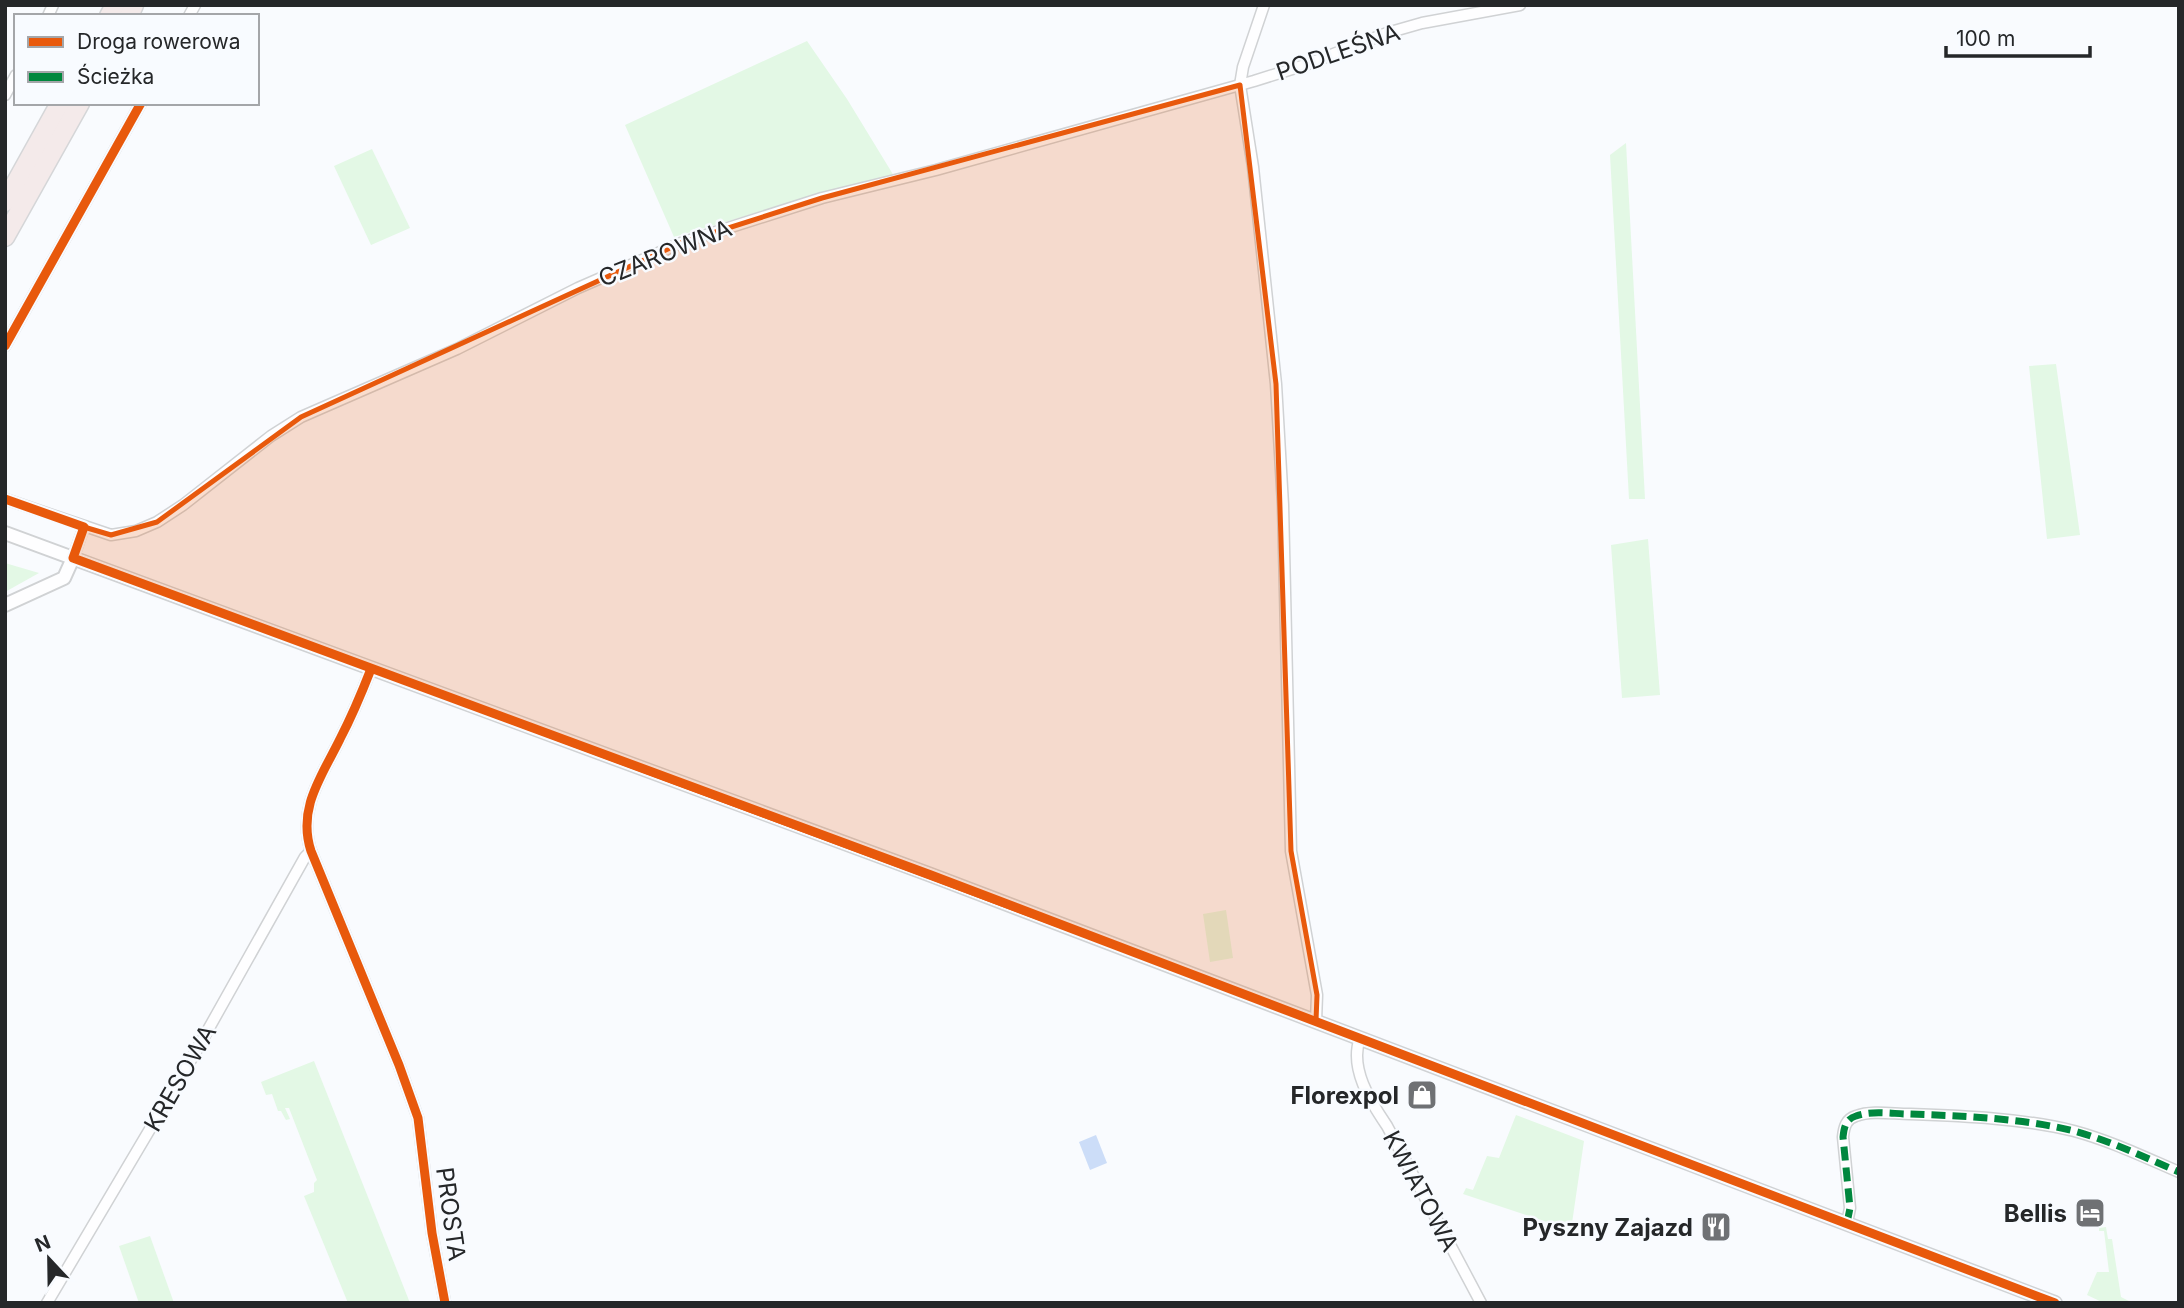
<svg xmlns="http://www.w3.org/2000/svg" width="2184" height="1308" font-family="Inter,sans-serif">
  <rect width="100%" height="100%" fill="#f9fbfe"/>
  <!-- green -->
  <g fill="#e3f8e5">
    <path d="M807 41 847 99 894 176 841 188 674 237 625 125Z"/>
    <path d="M1626 143 1645 499H1629L1610 155Z"/>
    <path d="M372 149 410 228 371 245 334 166Z"/>
    <path d="M2056 364 2080 535 2047 539 2029 366Z"/>
    <path d="M1648 539 1660 695 1622 698 1611 545Z"/>
    <path d="M5 563 39 573 5 592Z"/>
    <path d="M1226 910 1233 958 1210 962 1203 914Z"/>
    <path d="M314 1061 410 1303H348L304 1196 314 1192V1183L317 1180 289 1108H285L290 1119 286 1120 281 1111H278L272 1094 266 1095 261 1082Z"/>
    <path d="M1516 1115 1584 1141 1571 1230 1463 1194 1466 1188 1473 1190 1487 1156 1499 1158Z"/>
    <path d="M2106 1227 2108 1239H2112L2121 1297 2133 1303H2104L2087 1295 2097 1272H2109L2104 1231H2099V1228Z"/>
    <path d="M150 1236 174 1303H139L119 1246Z"/>
  </g>
  <!-- water -->
  <path fill="#ccddf8" d="M1096 1135 1107 1163 1090 1170 1079 1142Z"/>
  <g fill="none" stroke-linecap="round" stroke-linejoin="round">
    <!-- minor casing -->
    <g stroke="#d0d2d4" stroke-width="13">
      <g id="minor">
        <path d="M1264 5 1243 67 1240 85 1253 167 1276 384 1283 505 1291 851 1317 995 1316 1021"/>
        <path d="M48 16 53 5"/>
        <path d="M189 16 195 5"/>
        <path d="M5 95 16 75"/>
        <path d="M5 346 141 103"/>
        <path d="M5 499 111 535 136 531 157 522 183 505 271 436 301 417 457 349 578 288 681 243 822 198 936 170 1254 81 1308 64 1387 33 1422 23 1520 5"/>
        <path d="M73 558 84 527"/>
        <path d="M371 669C362 692 352 716 340 739 322 776 297 808 311 851L399 1065 418 1118 432 1233 445 1303"/>
        <path d="M1360 1038C1349 1068 1370 1101 1387 1126L1481 1303"/>
        <path d="M1847 1223 1850 1208 1843 1137C1844 1127 1846 1119 1856 1116 1872 1110 1893 1114 1909 1114 1964 1116 2021 1118 2074 1131 2111 1141 2144 1157 2179 1172"/>
        <path d="M47 1303 195 1053 305 857 311 851"/>
      </g>
    </g>
    <!-- tertiary casing -->
    <g stroke="#d0d2d4" stroke-width="16">
      <g id="tertiary">
        <path d="M5 533 931 875 2055 1303"/>
        <path d="M5 605 64 578 73 558"/>
      </g>
    </g>
    <!-- motorway casing -->
    <g stroke="#d5d6d8" stroke-width="21">
      <g id="motorway">
        <path d="M109 16 115 5"/>
        <path d="M129 16 134 5"/>
        <path d="M5 202 60 103"/>
        <path d="M5 237 80 103"/>
      </g>
    </g>
    <!-- minor -->
    <use href="#minor" stroke="#fefeff" stroke-width="10"/>
    <!-- tertiary -->
    <use href="#tertiary" stroke="#fefeff" stroke-width="12"/>
    <!-- motorway -->
    <use href="#motorway" stroke="#f4eaea" stroke-width="18"/>
    <!-- quiet -->
    <path stroke="#00873e" stroke-width="7" stroke-dasharray="14 7" stroke-linecap="butt" d="M1847 1223 1850 1208 1843 1137C1844 1127 1846 1119 1856 1116 1872 1110 1893 1114 1909 1114 1964 1116 2021 1118 2074 1131 2111 1141 2144 1157 2179 1172"/>
    <!-- cycleway casing -->
    <g stroke="#f8fbff" stroke-width="13">
      <g id="cycleway">
        <path d="M5 346 141 103"/>
        <path d="M5 499 84 527 73 558 931 875 2055 1303"/>
        <path d="M371 669C362 692 352 716 340 739 322 776 297 808 311 851L399 1065 418 1118 432 1233 445 1303"/>
      </g>
    </g>
    <!-- cycleway -->
    <use href="#cycleway" stroke="#e8590c" stroke-width="9"/>
  </g>
  <!-- marked area -->
  <path fill="#e8590c" fill-opacity="0.2" stroke="#e8590c" stroke-width="5" stroke-linejoin="round" d="M1240 85 1276 384 1291 851 1317 995 1316 1021 73 558 84 527 111 535 157 522 301 417 681 243 822 198Z"/>
  <!-- icons -->
  <defs>
    <g id="shop-square" transform="scale(1.575)"><rect x="-9" y="-9" width="18" height="18" rx="4" fill="#6f7174" stroke="#f8fbff"/><path d="M-5-2.5h2.3a2.7 3.5 0 0 1 5.4 0H5L5.5 6h-11ZM-1.5-2.5h3a1.5 2.3 0 0 0-3 0Z" fill="#fff"/></g>
    <g id="hotel-square" transform="scale(1.575)"><rect x="-9" y="-9" width="18" height="18" rx="4" fill="#6f7174" stroke="#f8fbff"/><path d="M-6-4.5h1.5V1H6V5H4.5V3h-9V5H-6ZM-4 0a1.8 1.8 0 1 1 3.6 0ZM.5 0V-2.5h3Q6-2.5 6 0Z" fill="#fff"/></g>
    <g id="restaurant-square" transform="scale(1.575)"><rect x="-9" y="-9" width="18" height="18" rx="4" fill="#6f7174" stroke="#f8fbff"/><path d="M-5-6h1v4h1v-4h1v4h1v-4h1v5L-1.5 .5V6h-2V.5L-5-1ZM5-6V6H3V1.5H1.5Q1.5-4 5-6Z" fill="#fff"/></g>
  </defs>
  <g fill-rule="evenodd">
    <use href="#shop-square" x="1422" y="1095"/>
    <use href="#hotel-square" x="2090" y="1213"/>
    <use href="#restaurant-square" x="1716" y="1227"/>
  </g>
  <g text-anchor="middle" dominant-baseline="central" stroke-width="5" stroke-linejoin="round" paint-order="stroke">
    <!-- street labels -->
    <g font-size="24" fill="#252729" stroke="#f8fbff">
      <text transform="translate(1338 52) rotate(-19)">PODLEŚNA</text>
      <text transform="translate(665 253) rotate(-22)">CZAROWNA</text>
      <text transform="translate(180 1078) rotate(-60)">KRESOWA</text>
      <text transform="translate(1421 1191) rotate(62)">KWIATOWA</text>
      <text transform="translate(451 1214) rotate(82)">PROSTA</text>
    </g>
    <!-- poi labels -->
    <g font-size="24" font-weight="bold" fill="#252729" stroke="#f8fbff" text-anchor="end">
      <text x="1399" y="1095">Florexpol</text>
      <text x="2067" y="1213">Bellis</text>
      <text x="1693" y="1227">Pyszny Zajazd</text>
    </g>
  </g>
  <!-- border -->
  <rect width="2184" height="1308" fill="none" stroke="#252729" stroke-width="14"/>
  <!-- legend -->
  <rect x="14" y="14" width="245" height="91" fill="#f8fbff" stroke="#a4a6a9" stroke-width="2"/>
  <rect x="28" y="37" width="35" height="10" fill="#e8590c" stroke="#a4a6a9" stroke-width="2"/>
  <text x="77" y="49" font-size="21" fill="#252729">Droga rowerowa</text>
  <rect x="28" y="72" width="35" height="10" fill="#00873e" stroke="#a4a6a9" stroke-width="2"/>
  <text x="77" y="84" font-size="21" fill="#252729">Ścieżka</text>
  <!-- north arrow -->
  <g transform="translate(49 1259) rotate(338)" stroke="#f8fbff" stroke-width="5" paint-order="stroke">
  <path d="M0-5L12 26L0 18L-12 26Z" fill="#252729"/>
  <text y="-10" font-size="19" font-weight="bold" text-anchor="middle" fill="#252729">N</text>
  </g>
  <!-- scale -->
  <path d="M1946 46v10h144v-10" fill="none" stroke="#252729" stroke-width="3.5"/>
  <text x="1956" y="46" font-size="21" fill="#252729" stroke="#f8fbff" stroke-width="5" paint-order="stroke">100 m</text>
</svg>
